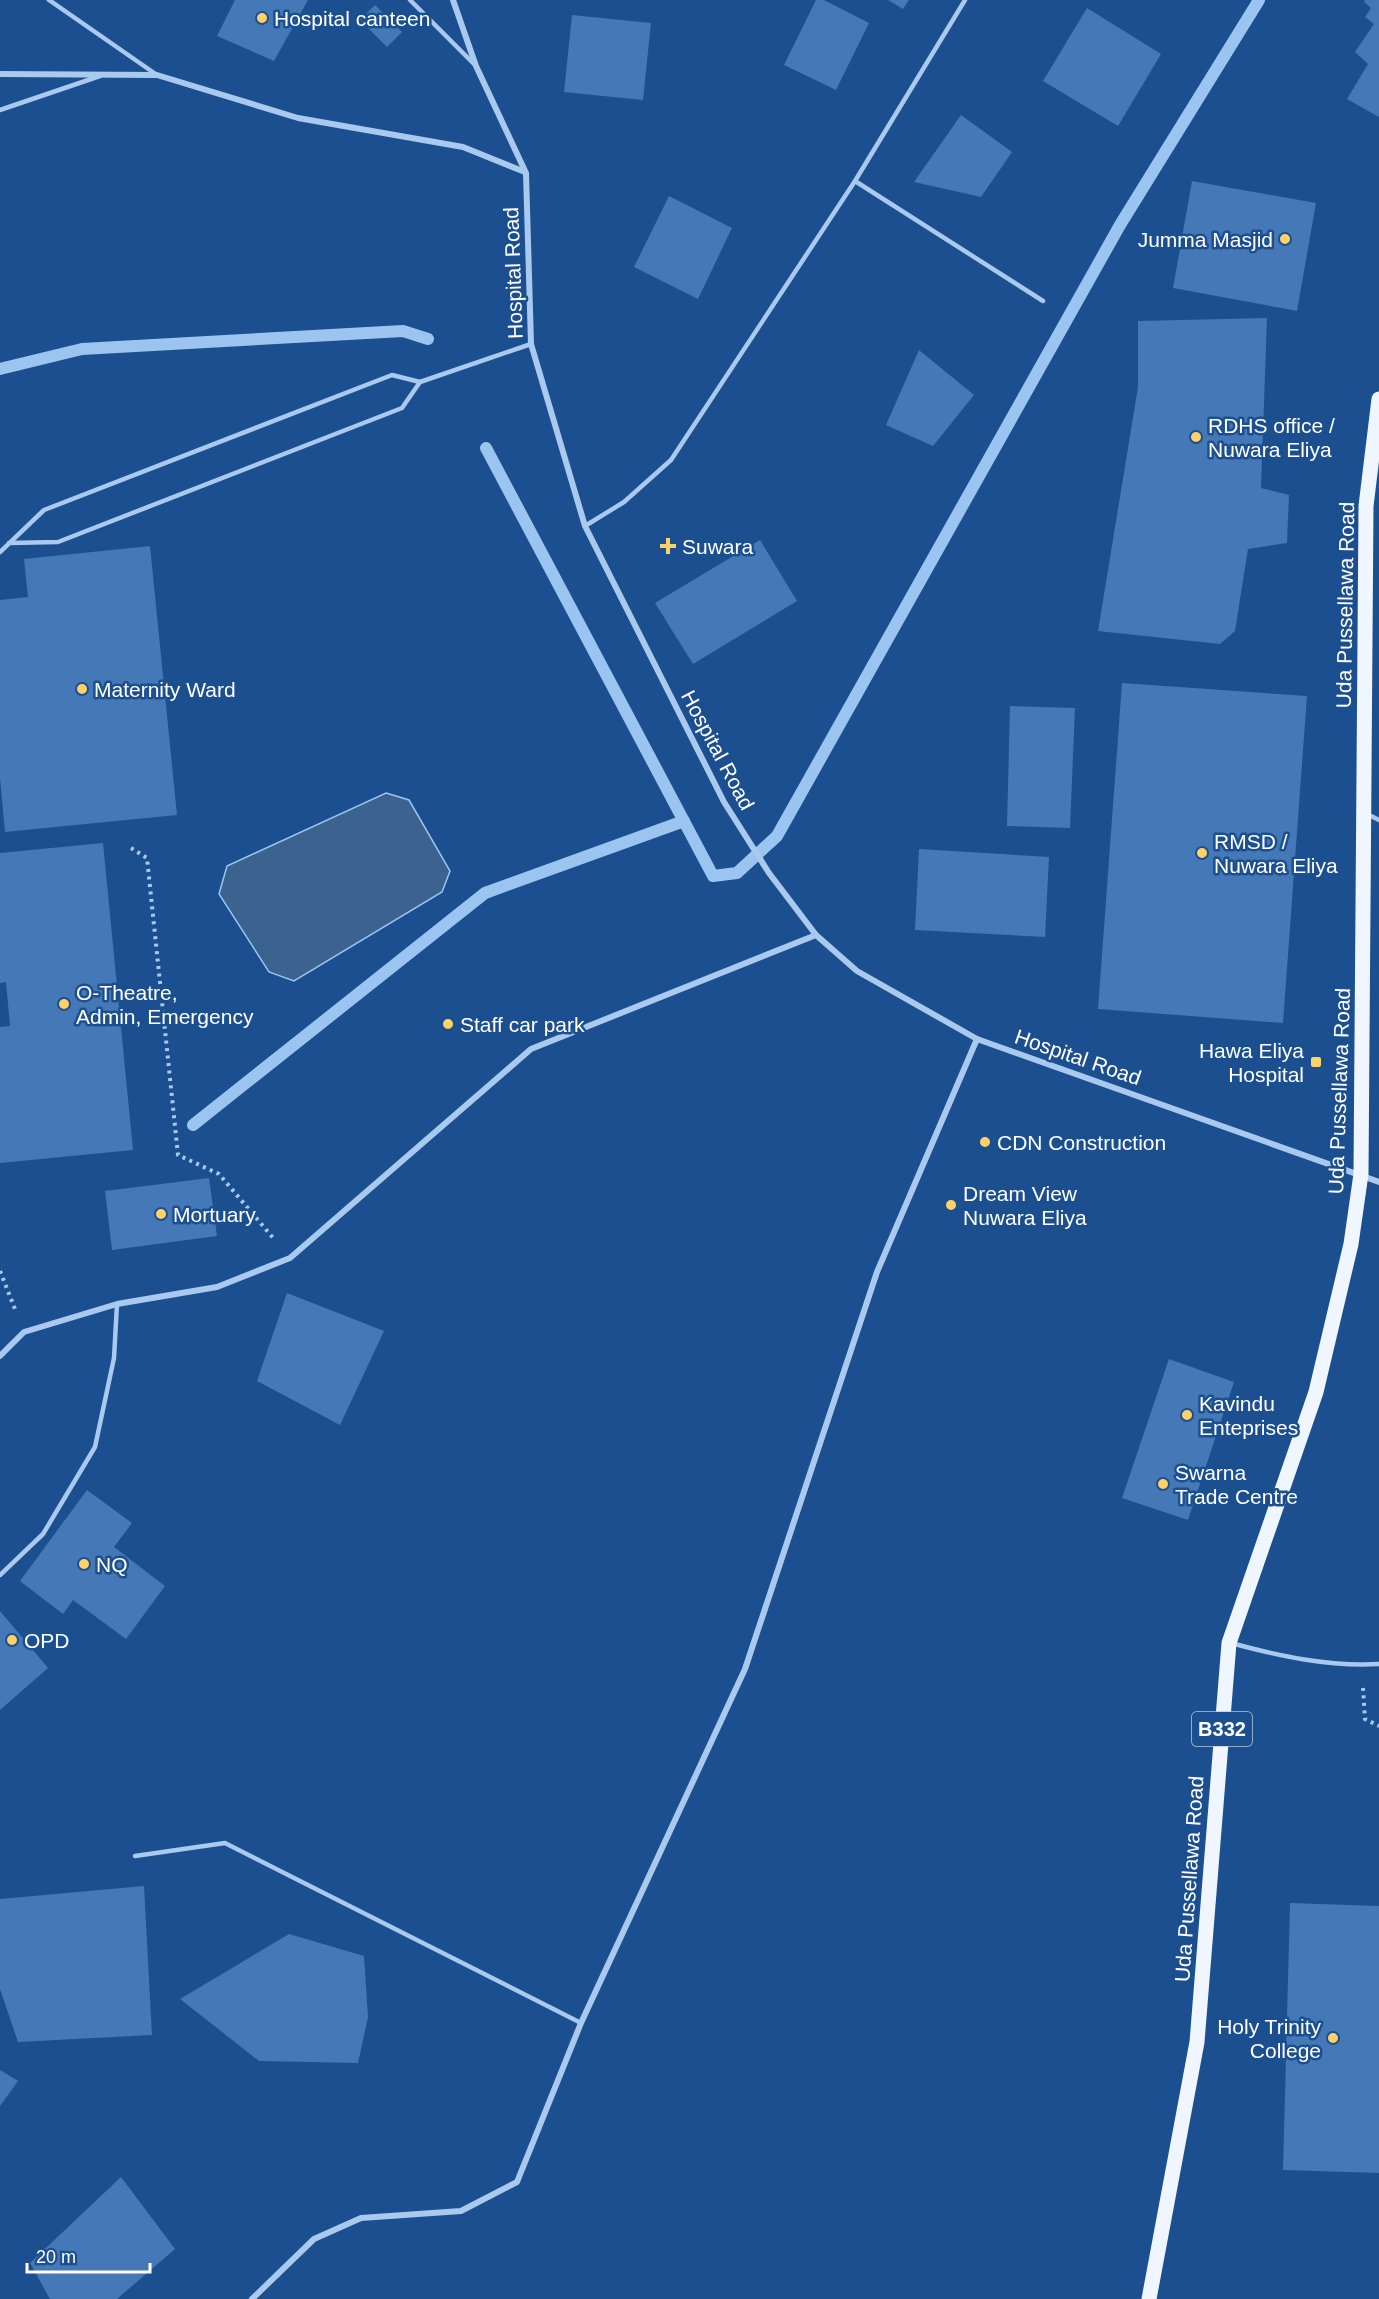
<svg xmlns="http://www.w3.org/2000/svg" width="1379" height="2299" font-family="Arial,sans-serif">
  <rect width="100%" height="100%" fill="#1b4f8f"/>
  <!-- water -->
  <path fill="#3c6290" stroke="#9cc4f0" stroke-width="1.5" d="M386 793 409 800 450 871 442 892 294 981 269 972 219 894 227 866Z"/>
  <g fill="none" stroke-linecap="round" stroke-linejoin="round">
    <!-- stream -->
    <g stroke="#9cc4f0" stroke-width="12">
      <path d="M0 369 82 349 403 331 428 339"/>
      <path d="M486 448 713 876 737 873 777 836 1120 225 1259 0"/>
      <path d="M193 1125 485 893 684 821"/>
    </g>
  </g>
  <!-- building -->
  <g fill="#4478b7">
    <path d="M235 0H308L274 61 217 36Z"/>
    <path d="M816 0H824L869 23 836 90 784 65Z"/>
    <path d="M888 0H909L903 9Z"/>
    <path d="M1365 0H1379V117L1347 99 1368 64 1355 52 1374 24 1365 17 1371 8 1364 2Z"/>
    <path d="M375 5 402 32 387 47 360 20Z"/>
    <path d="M1087 8 1161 54 1118 126 1043 81Z"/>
    <path d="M572 15 651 23 643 100 564 92Z"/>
    <path d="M961 115 1012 152 981 197 914 182Z"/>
    <path d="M1192 181 1316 203 1297 311 1173 288Z"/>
    <path d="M669 196 732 228 698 299 634 267Z"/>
    <path d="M1267 318 1261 488 1289 495 1287 543 1248 549 1235 631 1220 644 1098 631 1138 387V321Z"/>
    <path d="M919 350 974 395 933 446 886 425Z"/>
    <path d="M760 540 797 601 693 664 655 603Z"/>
    <path d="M150 546 177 815 5 832 0 778V600L28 597 24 559Z"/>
    <path d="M1122 683 1307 696 1283 1023 1098 1009Z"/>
    <path d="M1010 706 1075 708 1070 828 1007 826Z"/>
    <path d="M103 843 133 1150 0 1163V1027L10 1026 6 982 0 983V853Z"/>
    <path d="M919 849 1049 857 1045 937 915 930Z"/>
    <path d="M209 1178 217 1236 112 1250 105 1191Z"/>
    <path d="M287 1293 384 1331 340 1425 257 1381Z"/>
    <path d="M1169 1359 1234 1382 1188 1520 1122 1498Z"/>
    <path d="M87 1490 132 1523 114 1547 165 1586 126 1639 73 1600 63 1614 20 1581Z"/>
    <path d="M0 1611 48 1668 0 1710Z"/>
    <path d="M144 1886 152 2035 18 2042 0 1989V1899Z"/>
    <path d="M1290 1903 1379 1906V2173L1283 2170Z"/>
    <path d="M289 1934 364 1956 368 2017 358 2063 259 2061 180 1999Z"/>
    <path d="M0 2070 18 2081 0 2106Z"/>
    <path d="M121 2177 175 2249 117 2299H50L30 2263Z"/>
  </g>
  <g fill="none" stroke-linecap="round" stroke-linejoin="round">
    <!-- path -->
    <g stroke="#a9c9ee" stroke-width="4" stroke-dasharray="3 4.5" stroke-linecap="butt">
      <path d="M131 848 147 858 178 1155 219 1174 274 1239"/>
      <path d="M0 1271 15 1309"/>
      <path d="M1363 1688 1365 1719 1379 1726"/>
    </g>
    <!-- lane -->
    <g stroke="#a9c9ee" stroke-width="4.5">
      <path d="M49 0 157 75"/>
      <path d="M410 0 474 64"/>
      <path d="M0 110 100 76"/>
      <path d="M855 181 1043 301"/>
      <path d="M585 526 624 502 671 460 855 181 965 0"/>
      <path d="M9 543 58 542 402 408 420 382"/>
      <path d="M0 552 44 510 392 375 420 382 531 344"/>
      <path d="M1367 814 1379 820"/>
      <path d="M0 1575 43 1534 95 1447 114 1358 117 1304"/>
      <path d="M1231 1643C1279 1656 1329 1667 1379 1664"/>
      <path d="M135 1856 225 1843 581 2023"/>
    </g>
    <!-- street -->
    <g stroke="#a9c9ee" stroke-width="6">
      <path d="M453 0 476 66 526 173 531 344 585 526 724 802 769 873 816 935 857 971 977 1039 1379 1182"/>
      <path d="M0 74 157 75 298 118 463 147 525 172"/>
      <path d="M0 1356 24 1332 117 1304 217 1287 290 1258 531 1049 816 935"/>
      <path d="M252 2299 314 2239 361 2218 461 2211 517 2182 581 2023 745 1669 877 1272 977 1039"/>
    </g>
    <!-- primary -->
    <path stroke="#f0f6ff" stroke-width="15" d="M1149 2299 1197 2042 1229 1643 1316 1392 1351 1244 1361 1174 1366 506 1379 399"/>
  </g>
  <!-- markers -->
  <g fill="#ffd166" stroke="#1b4f8f" stroke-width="2">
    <circle cx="262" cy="18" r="6"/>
    <circle cx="1285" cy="239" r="6"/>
    <circle cx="1196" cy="437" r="6"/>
    <path d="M665 537h6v6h6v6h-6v6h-6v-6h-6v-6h6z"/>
    <circle cx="82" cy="689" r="6"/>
    <circle cx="1202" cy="853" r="6"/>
    <circle cx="64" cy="1004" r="6"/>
    <circle cx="448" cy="1024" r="6"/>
    <rect x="1310" y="1056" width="12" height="12" rx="3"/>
    <circle cx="985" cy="1142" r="6"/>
    <circle cx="951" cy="1205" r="6"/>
    <circle cx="161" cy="1214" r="6"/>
    <circle cx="1187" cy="1415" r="6"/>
    <circle cx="1163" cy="1484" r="6"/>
    <circle cx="84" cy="1564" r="6"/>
    <circle cx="12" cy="1640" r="6"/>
    <circle cx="1333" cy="2038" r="6"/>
  </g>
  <g text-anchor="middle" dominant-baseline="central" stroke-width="5" stroke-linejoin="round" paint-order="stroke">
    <!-- shield labels -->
    <rect fill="#1b4f8f" stroke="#bbcadd" stroke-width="1.5" x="1192" y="1712" width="60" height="34" rx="4.5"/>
    <g font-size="20" font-weight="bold" fill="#fff">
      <text x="1222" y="1729">B332</text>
    </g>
    <!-- poi labels -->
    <g font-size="21" fill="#fff" stroke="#1b4f8f" text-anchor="start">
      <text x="274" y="18">Hospital canteen</text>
      <text x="1273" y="239" text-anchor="end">Jumma Masjid</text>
      <text x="1208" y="425">RDHS office /<tspan x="1208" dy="24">Nuwara Eliya</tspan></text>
      <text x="682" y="546">Suwara</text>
      <text x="94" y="689">Maternity Ward</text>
      <text x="1214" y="841">RMSD /<tspan x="1214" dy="24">Nuwara Eliya</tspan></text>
      <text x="76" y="992">O-Theatre,<tspan x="76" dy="24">Admin, Emergency</tspan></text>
      <text x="460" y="1024">Staff car park</text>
      <text x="1304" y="1050" text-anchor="end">Hawa Eliya<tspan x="1304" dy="24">Hospital</tspan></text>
      <text x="997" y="1142">CDN Construction</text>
      <text x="963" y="1193">Dream View<tspan x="963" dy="24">Nuwara Eliya</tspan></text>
      <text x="173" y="1214">Mortuary</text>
      <text x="1199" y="1403">Kavindu<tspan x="1199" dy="24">Enteprises</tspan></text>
      <text x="1175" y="1472">Swarna<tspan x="1175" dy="24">Trade Centre</tspan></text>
      <text x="96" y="1564">NQ</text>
      <text x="24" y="1640">OPD</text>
      <text x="1321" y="2026" text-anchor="end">Holy Trinity<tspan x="1321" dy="24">College</tspan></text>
    </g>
    <!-- street labels -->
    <g font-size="21" fill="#fff" stroke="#1b4f8f">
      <text transform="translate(513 273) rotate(-92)">Hospital Road</text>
      <text transform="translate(1345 605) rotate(-89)">Uda Pussellawa Road</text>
      <text transform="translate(718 750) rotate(62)">Hospital Road</text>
      <text transform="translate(1078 1057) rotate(19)">Hospital Road</text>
      <text transform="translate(1339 1091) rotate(-88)">Uda Pussellawa Road</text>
      <text transform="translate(1189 1879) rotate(-86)">Uda Pussellawa Road</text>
    </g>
  </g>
  <!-- scale -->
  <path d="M27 2263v9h123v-9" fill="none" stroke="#ffffff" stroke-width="3"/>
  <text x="36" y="2263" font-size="18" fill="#ffffff" stroke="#1b4f8f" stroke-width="4.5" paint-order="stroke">20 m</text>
</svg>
